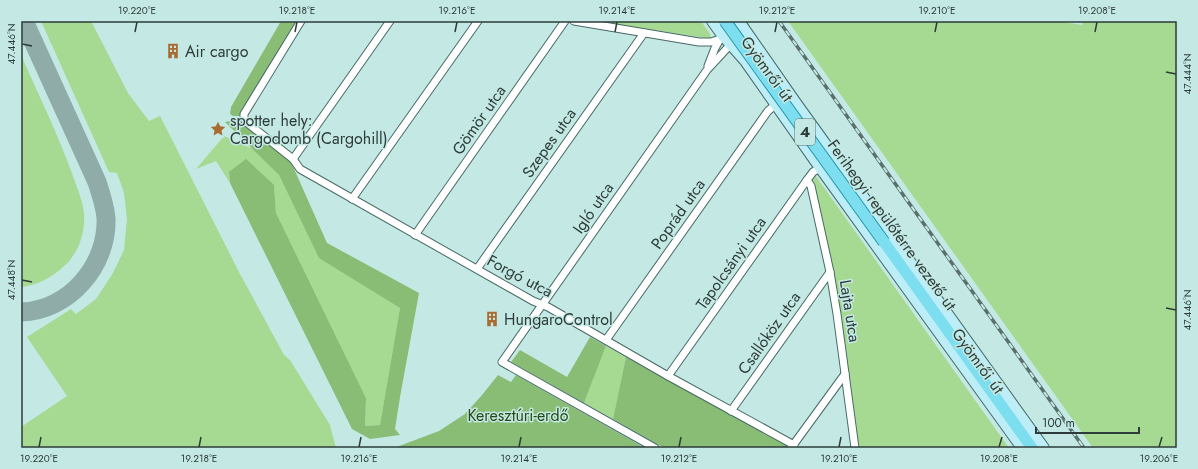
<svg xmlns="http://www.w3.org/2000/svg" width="1198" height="469" font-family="Jost,sans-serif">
  <rect width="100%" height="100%" fill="#c4e9e4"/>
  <!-- green -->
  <g fill="#a6d991">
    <path d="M41 21H91L128 93 149 121 160 116 239 272 284 355 290 360 330 425 336 448H21V427L67 396 27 337 71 309 76 314 96 299 113 273 124 250 127 219 124 193 117 173 109 172Z"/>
    <path d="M597 21H701L710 34 711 38H705Z"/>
    <path d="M788 21H1058L1082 25 1083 21H1177V448H1093Z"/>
    <path d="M21 55C39 96 59 136 74 179 78 190 83 202 84 214 85 228 81 246 72 257 70 261 67 263 64 266 53 277 36 286 21 287Z"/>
    <path d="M224 136 253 149 279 175 319 257 400 308 380 425 365 426 366 398 276 213 274 185 229 172 230 183 216 161 196 169Z"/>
    <path d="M815 175 1009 448H859L836 286 813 181Z"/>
    <path d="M606 346 626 357 613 419 584 403Z"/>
  </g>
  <!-- forest -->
  <g fill="#89bc74">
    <path d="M281 21H298L241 116H233L230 114 231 107Z"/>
    <path d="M235 120 244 124 291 162 327 243 419 293 400 397 395 429 400 435 370 439 352 429 230 183 229 172 246 159 274 185 276 213 366 398 365 426 380 425 400 308 319 258 279 175 225 122Z"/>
    <path d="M590 337 606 346 584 403 511 362 520 350 567 377Z"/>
    <path d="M626 357 788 446 787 448H664L613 419Z"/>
    <path d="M498 375 511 382 516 375 645 448H394L439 431 465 414 482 395Z"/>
  </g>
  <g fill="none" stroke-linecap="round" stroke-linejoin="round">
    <!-- taxiway -->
    <path stroke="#8faca8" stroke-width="19" d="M21 312C69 311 108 265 106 218 105 206 101 194 97 182L24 21"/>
    <!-- street casing -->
    <g stroke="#476966" stroke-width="9">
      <g id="street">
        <path d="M301 21 244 114V117L245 121 293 159 300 169 533 301 548 307 668 376 794 445"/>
        <path d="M574 21 699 42H711L720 39"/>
        <path d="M708 66 715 48 721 37"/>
        <path d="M293 159 390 21"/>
        <path d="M807 180 811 186 830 272 837 314 855 448"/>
        <path d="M352 199 478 21"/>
        <path d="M415 235 565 21"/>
        <path d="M477 269 644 33"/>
        <path d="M606 340 768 111 775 105"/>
        <path d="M668 376 807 180 813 172 820 168"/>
        <path d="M731 411 830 272"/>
        <path d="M655 448 502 362 707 70 731 44"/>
        <path d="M791 448 845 374"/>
      </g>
    </g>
    <!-- secondary casing -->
    <g stroke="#476966" stroke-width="12">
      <g id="secondary">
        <path d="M712 21 722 35 745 61 820 168 1022 448"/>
        <path d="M739 21 794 100 1044 448"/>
      </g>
    </g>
    <!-- primary casing -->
    <g stroke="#2797a8" stroke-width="13">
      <path id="primary" d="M884 242 1032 448"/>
    </g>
    <!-- street -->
    <use href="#street" stroke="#fff" stroke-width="7"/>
    <!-- secondary -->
    <use href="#secondary" stroke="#bdeef7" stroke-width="10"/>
    <!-- primary -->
    <use href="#primary" stroke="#7cdeef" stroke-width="11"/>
    <!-- rail casing -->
    <g stroke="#5a706d" stroke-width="3.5">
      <path id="rail" d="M779 21 1084 448"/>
    </g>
    <!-- rail -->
    <use href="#rail" stroke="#c4e9e4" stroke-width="2" stroke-dasharray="6" stroke-linecap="butt"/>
    <!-- primary-bridge casing -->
    <g stroke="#2797a8" stroke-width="13" stroke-linecap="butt">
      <path id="primary-bridge" d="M725 21 884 242"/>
    </g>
    <!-- primary-bridge -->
    <use href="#primary-bridge" stroke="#7cdeef" stroke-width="11"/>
  </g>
  <!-- ticks -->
  <path fill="none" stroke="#2d3c3a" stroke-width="1.5" d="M135 32 137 22M295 32 297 22M455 32 457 22M615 32 617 22M775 32 777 22M935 32 937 22M1095 32 1097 22M22 44 32 46M1166 72 1176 74M22 280 32 282M1166 308 1176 310M39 447 41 437M199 447 201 437M359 447 361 437M519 447 521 437M679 447 681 437M839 447 841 437M999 447 1002 437M1159 447 1162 437"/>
  <!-- icons -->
  <defs>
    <g id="building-bare" transform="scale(1.2)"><path d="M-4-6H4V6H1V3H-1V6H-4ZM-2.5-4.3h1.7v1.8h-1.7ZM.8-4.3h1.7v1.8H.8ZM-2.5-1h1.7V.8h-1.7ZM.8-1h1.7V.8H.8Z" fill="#aa6b32" stroke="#c4e9e4" stroke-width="2.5" paint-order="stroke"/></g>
    <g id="sight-bare" transform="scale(1.2)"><path d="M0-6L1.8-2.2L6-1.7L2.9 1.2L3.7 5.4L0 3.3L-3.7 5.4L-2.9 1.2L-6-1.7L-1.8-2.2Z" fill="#aa6b32" stroke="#c4e9e4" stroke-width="2.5" paint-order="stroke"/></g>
  </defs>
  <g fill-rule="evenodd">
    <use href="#building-bare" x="173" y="51"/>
    <use href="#sight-bare" x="218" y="129"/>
    <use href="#building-bare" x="492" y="319"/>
  </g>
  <g text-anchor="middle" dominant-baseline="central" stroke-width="3" stroke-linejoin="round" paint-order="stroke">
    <!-- shield labels -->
    <rect fill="#c4e9e4" stroke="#5a706d" stroke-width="1" x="795" y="119" width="20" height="26" rx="3"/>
    <g font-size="15" font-weight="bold" fill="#2d3c3a">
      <text x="805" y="132">4</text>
    </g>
    <!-- poi labels -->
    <g font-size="16" fill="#2d3c3a" stroke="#c4e9e4" text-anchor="start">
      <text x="185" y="51">Air cargo</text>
      <text x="230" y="120">spotter hely:<tspan x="230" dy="18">Cargodomb (Cargohill)</tspan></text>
      <text x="504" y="319">HungaroControl</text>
    </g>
    <!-- street labels -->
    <g font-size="16" fill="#2d3c3a" stroke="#c4e9e4">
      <text transform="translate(767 69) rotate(54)">Gyömrői út</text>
      <text transform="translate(479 120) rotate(-55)">Gömör utca</text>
      <text transform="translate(549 143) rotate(-55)">Szepes utca</text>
      <text transform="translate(593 208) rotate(-55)">Igló utca</text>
      <text transform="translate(678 214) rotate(-55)">Poprád utca</text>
      <text transform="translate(892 225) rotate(54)">Ferihegyi repülőtérre vezető út</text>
      <text transform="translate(731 263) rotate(-55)">Tapolcsányi utca</text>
      <text transform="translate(520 276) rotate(28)">Forgó utca</text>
      <text transform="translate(850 311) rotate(81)">Lajta utca</text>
      <text transform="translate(769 333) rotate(-55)">Csallóköz utca</text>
      <text transform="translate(978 361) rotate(54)">Gyömrői út</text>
    </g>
    <!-- park labels -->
    <g font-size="16" fill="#274917" stroke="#c4e9e4">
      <text x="518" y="415">Keresztúri-erdő</text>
    </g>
  </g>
  <!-- border -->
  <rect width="1198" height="469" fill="none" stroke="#c4e9e4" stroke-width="44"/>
  <!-- scale -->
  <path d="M1036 427v6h103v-6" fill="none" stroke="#2d3c3a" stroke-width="2"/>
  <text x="1042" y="427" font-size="12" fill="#2d3c3a" stroke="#c4e9e4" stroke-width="3" paint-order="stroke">100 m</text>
  <rect x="22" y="22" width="1154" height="425" fill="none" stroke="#2d3c3a" stroke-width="1.5"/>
  <g font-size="10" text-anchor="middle" fill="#2d3c3a">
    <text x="137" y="14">19.220°E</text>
    <text x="297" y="14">19.218°E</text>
    <text x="457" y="14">19.216°E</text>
    <text x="617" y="14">19.214°E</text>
    <text x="777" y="14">19.212°E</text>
    <text x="937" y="14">19.210°E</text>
    <text x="1097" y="14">19.208°E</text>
    <text transform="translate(11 44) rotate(-90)" y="4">47.446°N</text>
    <text transform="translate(1187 74) rotate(-90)" y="4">47.444°N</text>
    <text transform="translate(11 280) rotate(-90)" y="4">47.448°N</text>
    <text transform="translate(1187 310) rotate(-90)" y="4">47.446°N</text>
    <text x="39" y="462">19.220°E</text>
    <text x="199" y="462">19.218°E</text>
    <text x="359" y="462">19.216°E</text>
    <text x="519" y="462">19.214°E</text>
    <text x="679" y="462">19.212°E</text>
    <text x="839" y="462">19.210°E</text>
    <text x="999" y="462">19.208°E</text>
    <text x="1159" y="462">19.206°E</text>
  </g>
</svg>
